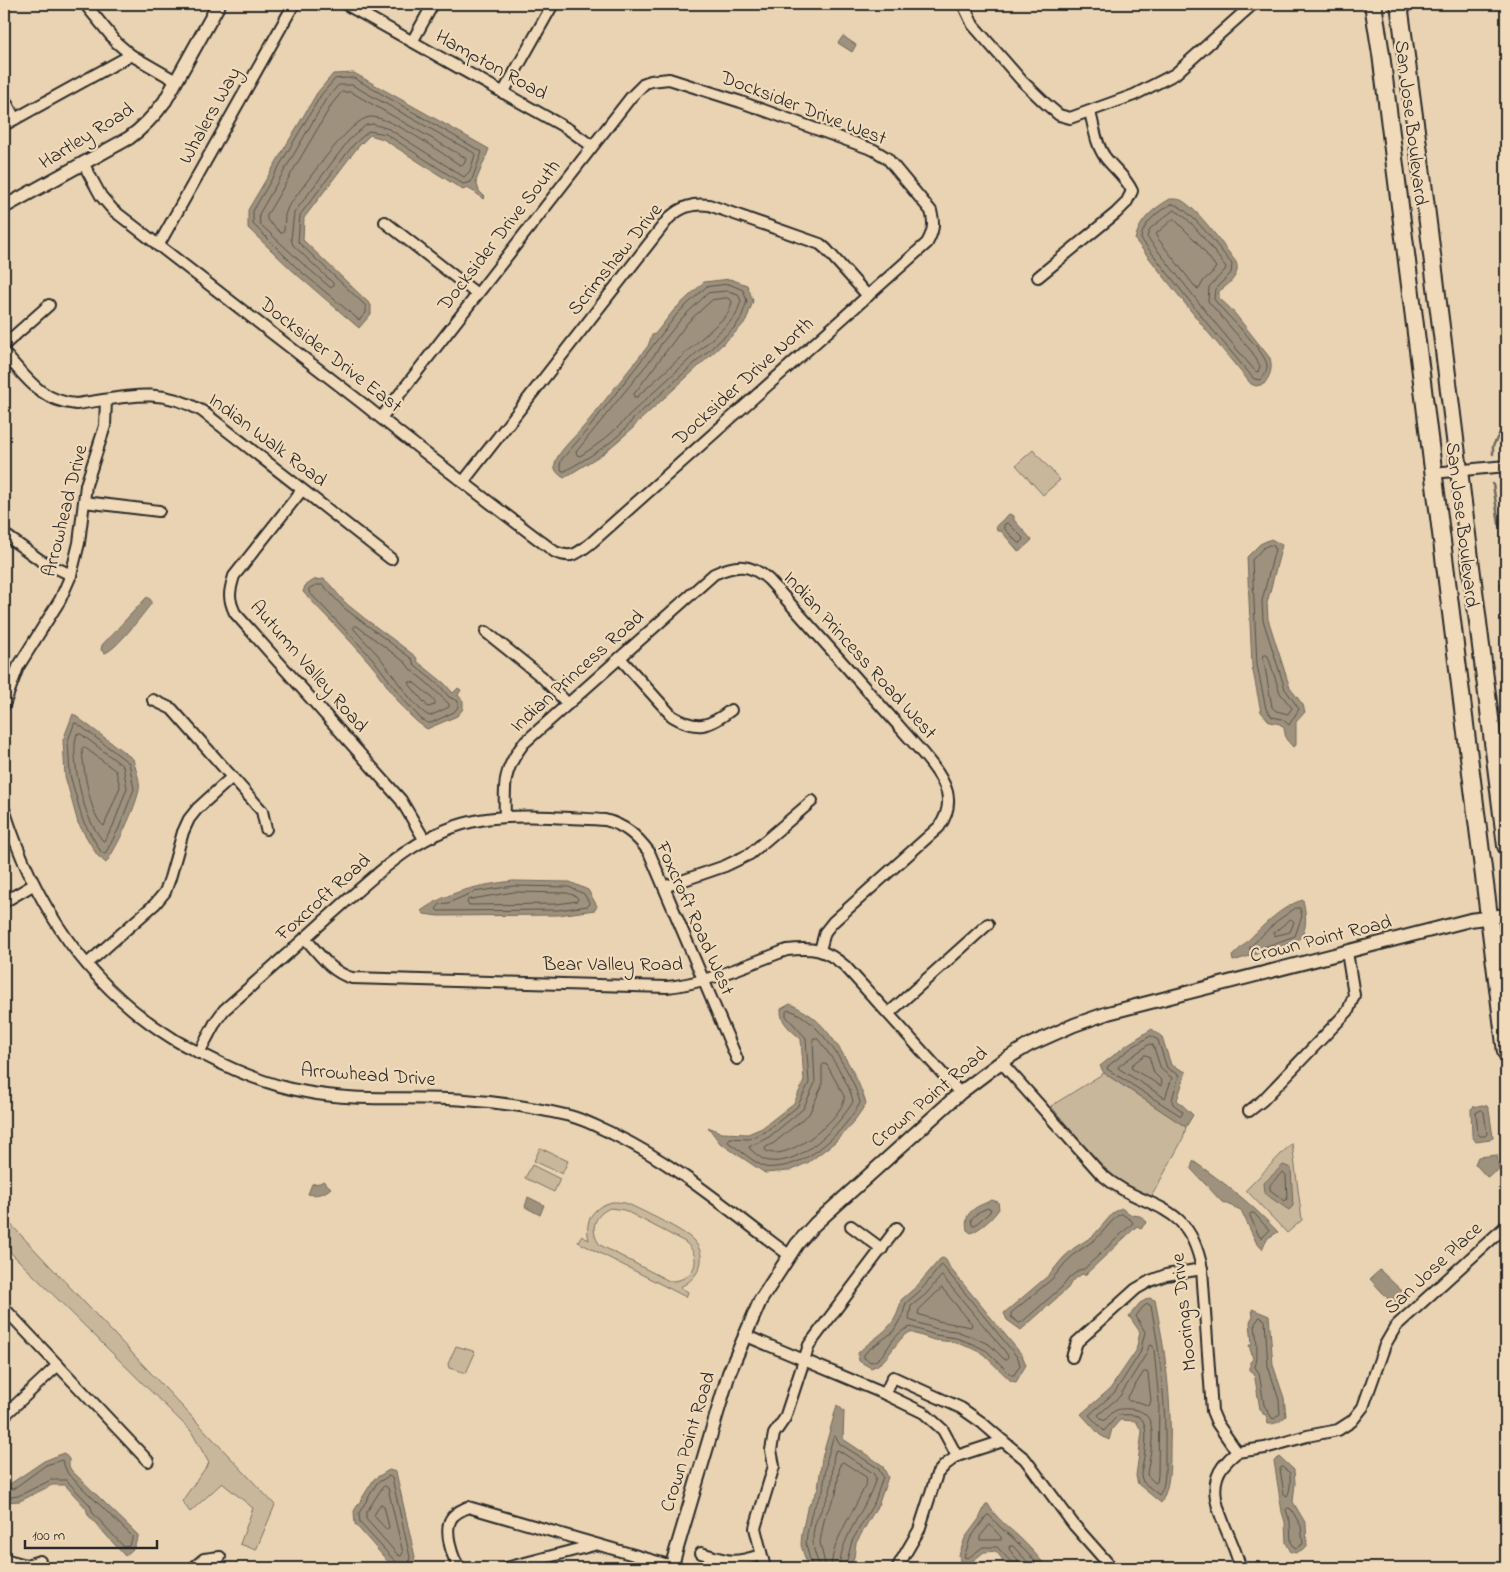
<svg xmlns="http://www.w3.org/2000/svg" width="1510" height="1572" font-family="'Indie Flower',sans-serif">
  <rect width="100%" height="100%" fill="#e9d3b3"/>
  <filter id="ink" filterUnits="userSpaceOnUse"><feTurbulence type="fractalNoise" baseFrequency=".02" numOctaves="2"/><feDisplacementMap in="SourceGraphic" scale="10" xChannelSelector="R" yChannelSelector="G"/><feConvolveMatrix kernelMatrix="1 2 1 2 8 2 1 2 1" color-interpolation-filters="sRGB"/></filter>
  <g filter="url(#ink)">
    <!-- green -->
    <g fill="#c9b79c" stroke="#7a7164" fill-rule="evenodd">
      <path d="M1033 450 1060 480 1043 495 1016 465Z"/>
      <path d="M1104 1073 1186 1127 1183 1139 1150 1199 1122 1185 1097 1162 1051 1106Z"/>
      <path d="M1292 1143 1302 1220 1287 1233 1246 1190Z"/>
      <path d="M540 1148 568 1161 562 1174 534 1161Z"/>
      <path d="M532 1165 560 1179 554 1192 525 1178Z"/>
      <path d="M612 1202C618 1202 623 1202 628 1204 641 1210 685 1231 693 1240 710 1257 698 1279 680 1287L688 1292 686 1297 578 1242 581 1236 589 1240C584 1220 593 1207 612 1202ZM610 1208 624 1210 685 1242C705 1259 693 1282 669 1281L600 1245C589 1230 594 1215 610 1208Z"/>
      <path d="M4 1217 275 1505 256 1550 240 1544 253 1508 222 1483 190 1512 182 1501 209 1463 191 1431 4 1246Z"/>
      <path d="M456 1346 473 1351 475 1353 466 1373 449 1368 448 1364Z"/>
    </g>
    <!-- water -->
    <g fill="#9e917d" stroke="#70685c">
      <path d="M843 36 856 45 852 52 838 43Z"/>
      <path d="M354 73 489 149 476 181 479 191 485 197 483 199 476 193 467 188 463 190 383 139 370 135 357 148 304 218 303 240 371 305V314L359 328 295 273 248 228V210L317 93 333 74Z"/>
      <path d="M1170 199C1174 199 1178 199 1181 200 1199 210 1223 245 1236 262 1241 274 1229 285 1219 291V298L1232 310 1270 358C1273 369 1270 376 1264 384L1256 386 1251 384 1202 325 1135 240C1139 220 1153 209 1170 199Z"/>
      <path d="M730 279 747 285 753 301 746 321 738 330 637 423 633 428 604 453 564 478C559 475 553 470 555 463 558 451 578 434 586 424 607 398 627 372 648 346L652 335 655 334 674 310 704 282Z"/>
      <path d="M1009 514 1014 516V520L1032 540 1019 552 1001 531H997L996 526Z"/>
      <path d="M1271 539 1282 545 1267 603 1268 619 1290 688 1303 705 1305 712 1296 722V745L1293 747 1286 739 1284 728 1280 724 1270 722 1261 712 1252 666 1247 557 1260 544Z"/>
      <path d="M324 579C330 583 340 598 348 605 369 623 394 639 416 657L418 662 444 683 453 693 458 688 461 690 458 695 463 701V709L457 716 427 729C402 714 388 684 369 662 348 638 325 615 303 592L305 586 314 580Z"/>
      <path d="M147 597 151 600V604C142 615 117 649 105 653L101 650 102 645Z"/>
      <path d="M73 714 133 759C135 768 141 781 139 790 135 809 117 847 106 863L97 855 78 823 65 776 63 740Z"/>
      <path d="M513 881 570 882 588 890 597 906 595 910 558 915 438 916 424 914 421 911C448 891 480 885 513 881Z"/>
      <path d="M1303 900C1306 914 1309 932 1296 942L1233 961 1232 956C1251 939 1278 906 1303 900Z"/>
      <path d="M790 1004C797 1007 804 1011 810 1015 833 1031 859 1078 866 1104L852 1124 835 1142 809 1162 789 1171 765 1173 720 1143 708 1127 722 1133 748 1134 762 1128 794 1103 804 1081 801 1039C791 1030 780 1023 781 1009Z"/>
      <path d="M1152 1029 1162 1037 1171 1065 1186 1072 1177 1100 1193 1115 1186 1127 1104 1073 1100 1066 1128 1044Z"/>
      <path d="M1482 1105 1487 1106 1489 1110 1493 1137 1490 1140 1476 1142 1472 1136 1471 1109 1473 1107Z"/>
      <path d="M1497 1155 1499 1170 1487 1177 1475 1164 1478 1157Z"/>
      <path d="M1193 1161C1226 1184 1251 1203 1278 1232L1268 1238 1262 1249 1256 1242 1241 1210 1222 1202 1191 1169Z"/>
      <path d="M1283 1165 1291 1168 1293 1206 1289 1210 1265 1194 1264 1183Z"/>
      <path d="M323 1181 331 1188C324 1194 317 1196 308 1194L312 1184 320 1183Z"/>
      <path d="M528 1197 544 1205 540 1215 525 1207Z"/>
      <path d="M992 1200 998 1202 999 1209C992 1219 982 1228 971 1233L967 1230C963 1210 977 1207 992 1200Z"/>
      <path d="M1121 1208 1132 1215 1140 1216 1147 1222 1141 1228 1137 1226 1085 1275 1082 1274 1072 1281 1068 1288 1021 1330 1007 1320 1004 1313 1049 1275 1063 1258 1074 1248 1093 1236 1113 1213Z"/>
      <path d="M943 1258 946 1260 950 1268 1022 1355 1026 1365 1016 1382 1011 1381 983 1354 971 1348 954 1342 934 1340 910 1332C894 1340 890 1362 871 1368L859 1361 858 1353C877 1334 896 1330 901 1300L917 1286 940 1259Z"/>
      <path d="M1380 1270 1404 1293 1393 1304 1370 1279Z"/>
      <path d="M1149 1298 1155 1300C1165 1350 1172 1399 1170 1450 1170 1468 1170 1487 1161 1503L1138 1484 1136 1476 1142 1432 1136 1421 1120 1420 1112 1429 1109 1440 1100 1435 1081 1414 1110 1389 1136 1351 1140 1332 1129 1316 1140 1303Z"/>
      <path d="M1252 1309 1269 1316 1273 1365 1284 1398 1286 1416C1280 1422 1276 1424 1268 1424L1266 1415 1263 1414 1261 1409H1260L1254 1373 1250 1370V1362L1253 1359 1249 1345H1252L1250 1322 1253 1317Z"/>
      <path d="M837 1405 844 1411 843 1439 882 1465 888 1477 879 1503 856 1543 854 1557 850 1568H808L801 1545 802 1533 807 1509 818 1489 822 1458Z"/>
      <path d="M64 1453 69 1459V1466L71 1470 138 1535V1538L133 1549 125 1556 88 1515 86 1508 65 1485H52L20 1501 4 1502V1483L10 1484 44 1461Z"/>
      <path d="M1280 1457 1294 1470 1295 1483 1293 1502 1306 1524 1307 1547 1296 1553 1291 1552 1286 1543 1285 1522 1282 1512 1274 1461Z"/>
      <path d="M389 1470 396 1472 415 1557 411 1568H400L391 1565 355 1524 354 1511 374 1479Z"/>
      <path d="M986 1504H988C995 1517 1007 1526 1018 1536 1029 1546 1038 1557 1048 1568H1009L996 1551 984 1552 965 1567 960 1561 959 1555 965 1538 979 1519Z"/>
    </g>
    <g fill="none" stroke-linecap="round" stroke-linejoin="round">
      <!-- shore -->
      <g stroke="#59544c" stroke-width="1">
        <path d="M354 78 482 152 471 182 463 184 386 134 369 131 354 144 300 215 298 242 366 306V313L359 320 298 269 253 224V211L321 95 335 79Z"/>
        <path d="M339 85H352L474 153 475 155 470 171 464 177 389 129 373 124 366 125 349 140 294 213 291 239 293 245 333 283V286L331 288 303 264 260 224 259 214 326 99Z"/>
        <path d="M342 92H351L464 157 466 159 464 164 460 165C441 153 391 116 370 117 350 118 302 189 288 207L285 215 284 231 281 233 267 220V215L332 104Z"/>
        <path d="M1172 204C1188 205 1221 251 1232 264L1231 273 1215 289 1214 299C1223 313 1266 350 1267 366 1267 371 1264 376 1261 380L1254 379 1206 322 1141 239C1142 224 1159 210 1172 204Z"/>
        <path d="M1174 210C1190 216 1214 252 1226 267L1225 270 1209 287 1208 301 1252 352 1260 366 1258 372 1255 371 1211 318 1147 237 1150 229Z"/>
        <path d="M1174 219 1197 242 1216 267 1212 273 1204 280 1199 289 1196 288 1156 236 1157 233Z"/>
        <path d="M729 284 743 290 747 301 741 318 735 327 633 419C617 442 589 457 565 471H562L560 465 562 459 589 428 678 313 706 287Z"/>
        <path d="M728 291 738 294 741 301 736 315 730 322 629 415C616 431 598 445 580 456L577 455 576 452 656 353 661 344 682 318 708 293Z"/>
        <path d="M727 298 731 300 732 302 729 312 725 317 637 397H634V394L688 322 712 300Z"/>
        <path d="M1008 523 1023 538 1021 543H1018L1004 528V525Z"/>
        <path d="M1269 545 1274 546 1275 549 1262 601 1263 620 1285 689 1299 709 1289 725 1282 719 1272 717 1266 709 1257 665 1252 560 1263 548Z"/>
        <path d="M316 585H323L344 608 412 659 415 666 440 686 449 697 458 701V707L454 712 431 723H428L421 719 404 700 373 659 309 592V589Z"/>
        <path d="M354 626H357L406 663 410 669 426 682 449 704V707L430 716C416 712 389 668 378 655 370 646 361 638 354 629Z"/>
        <path d="M1266 655 1268 656 1280 693 1292 708 1288 714 1276 711 1272 707 1263 656Z"/>
        <path d="M410 682H413L429 695 435 702V705L428 707 410 685Z"/>
        <path d="M75 723 78 724 129 763 134 789 119 828 105 854 101 852 83 821 70 775 68 741Z"/>
        <path d="M77 734H81L123 766 127 788 113 826 104 841 102 840C98 834 93 827 90 820 81 801 70 753 77 734Z"/>
        <path d="M84 747 116 771 120 787 104 826C90 817 83 766 82 749Z"/>
        <path d="M514 886 569 887 584 894 590 904 588 906 558 910 438 911 436 909 440 904 448 903 474 892Z"/>
        <path d="M514 892 567 893 576 896 578 899 577 901 557 904 469 905 467 903 468 900Z"/>
        <path d="M1296 908H1300L1302 916 1295 936 1253 951 1250 950V947L1277 921Z"/>
        <path d="M1291 919 1294 922 1290 932 1274 936V933Z"/>
        <path d="M789 1010C818 1017 854 1075 860 1103 844 1131 810 1165 776 1167 773 1167 768 1168 765 1167 753 1162 740 1150 729 1143L728 1141 730 1138 749 1139 765 1132 797 1107 809 1083 806 1038 786 1016V1012Z"/>
        <path d="M1151 1036 1158 1040 1167 1068 1179 1075 1172 1100 1173 1104 1183 1112 1181 1116 1107 1069 1108 1066 1131 1048Z"/>
        <path d="M814 1038H817C828 1051 851 1085 853 1102 837 1127 802 1165 770 1161 763 1161 755 1153 750 1149L749 1147 769 1137 803 1109 815 1083 813 1040Z"/>
        <path d="M1150 1044 1153 1045 1161 1069 1172 1078 1165 1098 1118 1068 1119 1066Z"/>
        <path d="M1145 1055 1149 1056 1154 1073 1162 1081 1161 1086 1131 1068 1132 1065Z"/>
        <path d="M824 1064 827 1065 844 1096C848 1114 785 1166 765 1150L766 1147 774 1143 809 1114 822 1086V1066Z"/>
        <path d="M1482 1110 1484 1112 1487 1134 1485 1136H1480L1478 1134 1476 1113Z"/>
        <path d="M1283 1172 1286 1175 1287 1199 1285 1201 1270 1190V1185Z"/>
        <path d="M988 1208 991 1209 990 1212 975 1225H972L971 1219 979 1212Z"/>
        <path d="M1251 1213H1254L1269 1230 1268 1232 1262 1238 1259 1236 1250 1216Z"/>
        <path d="M1122 1214 1132 1221 1133 1223 1084 1269 1079 1270 1069 1278 1063 1286 1022 1322 1019 1323 1011 1317V1313L1052 1279 1066 1262 1077 1252 1096 1239 1116 1217Z"/>
        <path d="M942 1265 1018 1358 1020 1365 1014 1375H1011L987 1351 973 1344 956 1338 935 1335 911 1327C889 1333 888 1359 871 1362L864 1358V1355L867 1351 893 1332 903 1314 906 1303 921 1290Z"/>
        <path d="M942 1276 1004 1350 1008 1356 1007 1359H1004L990 1345 975 1338 956 1331 937 1329 909 1320 911 1306 925 1295Z"/>
        <path d="M942 1288 972 1324 971 1327 938 1321 918 1314 919 1310Z"/>
        <path d="M1148 1304 1151 1306C1161 1357 1166 1406 1165 1458 1165 1469 1166 1487 1159 1495L1143 1482 1141 1476C1142 1463 1153 1423 1138 1416 1133 1414 1123 1415 1118 1415L1104 1431 1089 1415 1115 1392 1140 1353 1145 1332 1136 1316 1143 1307Z"/>
        <path d="M1260 1317 1265 1320 1268 1366 1279 1400 1280 1414 1274 1419 1272 1418 1264 1405 1259 1373 1255 1367C1259 1356 1256 1336 1255 1324Z"/>
        <path d="M1150 1345 1153 1346 1154 1350 1159 1401 1158 1475 1157 1482 1155 1483 1147 1475C1149 1454 1164 1411 1131 1409 1115 1408 1115 1410 1104 1421L1098 1415 1120 1396 1145 1356Z"/>
        <path d="M1144 1372H1147L1148 1374 1151 1401 1149 1406 1139 1402 1129 1401 1127 1399Z"/>
        <path d="M1282 1467 1290 1473C1290 1480 1291 1490 1287 1496L1284 1494 1280 1469Z"/>
        <path d="M385 1486 388 1488 403 1553 401 1556 398 1555 366 1519V1513L382 1488Z"/>
        <path d="M4 1488 13 1489 46 1465 62 1460 68 1474 132 1536V1539L129 1546 124 1547 93 1513 90 1505 66 1480H51L18 1496 4 1498"/>
        <path d="M381 1504 384 1506 389 1527 387 1530 374 1516Z"/>
        <path d="M1288 1508 1291 1509 1301 1526 1303 1544 1296 1548 1294 1547 1291 1542 1290 1522 1286 1510Z"/>
        <path d="M990 1525 1001 1537V1540H980V1537Z"/>
        <path d="M400 1568 398 1563 394 1560 360 1523 359 1513 377 1483 389 1476 392 1478 410 1557 408 1568"/>
        <path d="M812 1568 806 1544 807 1534 812 1511 823 1491 827 1459 833 1438 835 1436 840 1444 878 1468 883 1477 875 1501 852 1541 845 1568"/>
        <path d="M819 1568C818 1559 813 1551 813 1542 812 1521 822 1511 829 1494 834 1481 831 1465 835 1451L838 1450 873 1473 876 1478C867 1509 841 1535 839 1568"/>
        <path d="M826 1568 820 1543 821 1536 825 1516 836 1494 840 1464 843 1462 866 1477 867 1480C857 1510 833 1535 831 1568"/>
        <path d="M1013 1568 1012 1563 997 1547H983L968 1558 964 1557 970 1539 987 1515H989L1001 1528 1015 1540 1041 1568"/>
        <path d="M1019 1568 1018 1561 1009 1549 1010 1546H1013L1033 1568"/>
      </g>
      <!-- stream -->
      <g stroke="#70685c" stroke-width="2.5">
        <path d="M1493 454V446L1506 421"/>
        <path d="M1493 484 1499 524"/>
        <path d="M1502 590 1501 584 1505 578V570"/>
      </g>
      <!-- minor casing -->
      <g stroke="#2b2b2b" stroke-width="14">
        <g id="minor">
          <path d="M85 4 117 43 131 55 176 81"/>
          <path d="M345 4 568 129 592 146"/>
          <path d="M963 4 973 25 1022 81 1045 103 1059 115 1070 118 1134 95 1175 74 1253 4"/>
          <path d="M412 42 433 4"/>
          <path d="M503 93 553 4"/>
          <path d="M4 98 15 119"/>
          <path d="M4 125 131 55"/>
          <path d="M83 163 101 196 113 210 362 403C425 454 490 503 555 552 572 559 577 554 591 543L927 243C933 232 935 224 931 211L887 158 874 150 741 102 669 79 651 81 645 83 631 97 381 418"/>
          <path d="M385 222 477 294"/>
          <path d="M158 246 294 4"/>
          <path d="M1038 277 1116 213 1126 203 1132 191C1126 177 1114 169 1105 157 1096 145 1094 127 1090 112"/>
          <path d="M4 345 49 305"/>
          <path d="M4 353C26 377 40 401 76 404 124 398 157 385 202 411L391 559"/>
          <path d="M1433 473 1506 466"/>
          <path d="M463 482 669 218C681 207 692 203 709 205L820 244 826 249 868 296"/>
          <path d="M302 490 234 576C229 592 228 598 235 613L401 800 424 839"/>
          <path d="M84 502 159 511"/>
          <path d="M4 534 40 560 71 575"/>
          <path d="M486 632 542 677 568 704"/>
          <path d="M620 658 672 716C697 731 709 727 731 710"/>
          <path d="M153 700 172 709 262 811 266 829"/>
          <path d="M4 705 18 667 60 600 71 575 79 543 86 485 105 426 106 400"/>
          <path d="M4 809C34 904 87 985 172 1038 182 1045 195 1050 206 1056 237 1072 271 1086 306 1092 358 1102 412 1096 465 1100 500 1102 536 1108 570 1116 586 1120 600 1128 615 1135 679 1166 732 1213 789 1255"/>
          <path d="M505 817C504 784 503 770 524 743L714 574C736 564 750 563 769 580 812 628 855 676 898 725 912 742 941 770 947 792 950 805 947 816 939 827L833 922 825 932 820 950"/>
          <path d="M664 887 725 866 750 854 812 801"/>
          <path d="M4 902 33 885"/>
          <path d="M305 938C319 954 331 972 352 978L667 987C708 983 748 964 787 950 813 947 825 949 845 966L960 1093"/>
          <path d="M87 964 155 904 165 892 170 878 183 832 189 819 197 809 232 777"/>
          <path d="M889 1013 988 924"/>
          <path d="M199 1053 216 1021 224 1010C258 980 292 950 326 919 372 879 416 831 480 820 520 813 564 818 605 820 625 825 637 836 649 852L737 1059"/>
          <path d="M1001 1062 1101 1174C1145 1213 1188 1196 1202 1269L1212 1411 1217 1423 1237 1452"/>
          <path d="M1249 1111 1263 1100 1348 1011 1354 995 1347 952"/>
          <path d="M851 1226 882 1249"/>
          <path d="M4 1308 148 1461"/>
          <path d="M744 1335 885 1394 924 1413 943 1430 957 1456"/>
          <path d="M1072 1357 1077 1342 1136 1289 1150 1281 1166 1275 1202 1269"/>
          <path d="M885 1394 893 1377 961 1408 981 1422 1003 1441"/>
          <path d="M4 1416 58 1365"/>
          <path d="M1237 1452 1265 1448 1307 1436 1338 1430 1352 1421 1363 1407 1385 1345 1396 1326 1506 1226"/>
          <path d="M1237 1452C1232 1456 1227 1461 1223 1466 1200 1496 1235 1537 1240 1568"/>
          <path d="M701 1553C730 1562 732 1564 761 1555"/>
          <path d="M4 1559 26 1565 40 1561"/>
          <path d="M193 1568 204 1559 220 1557"/>
          <path d="M461 1568C452 1561 444 1530 451 1519 454 1513 462 1510 468 1507L672 1566"/>
          <path d="M506 1568 594 1545"/>
          <path d="M765 1568 755 1528 774 1466 771 1450 774 1434 785 1418 809 1345 897 1228"/>
          <path d="M897 1568 919 1530 937 1474 945 1465 957 1456 1003 1441 1025 1459 1074 1525 1112 1568"/>
        </g>
      </g>
      <!-- tertiary casing -->
      <g stroke="#2b2b2b" stroke-width="16">
        <g id="tertiary">
          <path d="M4 207 129 138C144 127 154 116 165 101L219 4"/>
          <path d="M671 1568 729 1373 760 1301 797 1244 815 1224 960 1093 1001 1062 1029 1045 1074 1025 1108 1013 1470 920 1506 915"/>
        </g>
      </g>
      <!-- primary casing -->
      <g stroke="#2b2b2b" stroke-width="20">
        <g id="primary">
          <path d="M1373 4 1381 54 1506 1052"/>
          <path d="M1399 4 1422 175 1506 846"/>
        </g>
      </g>
      <!-- minor -->
      <use href="#minor" stroke="#f1dab9" stroke-width="10"/>
      <!-- tertiary -->
      <use href="#tertiary" stroke="#f1dab9" stroke-width="12"/>
      <!-- primary -->
      <use href="#primary" stroke="#f1dab9" stroke-width="16"/>
    </g>
  </g>
  <g text-anchor="middle" dominant-baseline="central" stroke-width="4.5" stroke-linejoin="round" paint-order="stroke">
    <!-- street labels -->
    <g font-size="20" fill="#2b2b2b" stroke="#f1dab9">
      <text transform="translate(491 66) rotate(29)">Hampton Road</text>
      <text transform="translate(803 109) rotate(21)">Docksider Drive West</text>
      <text transform="translate(211 116) rotate(-61)">Whalers Way</text>
      <text transform="translate(1410 123) rotate(83)">San Jose Boulevard</text>
      <text transform="translate(87 137) rotate(-32)">Hartley Road</text>
      <text transform="translate(500 236) rotate(-52)">Docksider Drive South</text>
      <text transform="translate(616 260) rotate(-51)">Scrimshaw Drive</text>
      <text transform="translate(330 356) rotate(38)">Docksider Drive East</text>
      <text transform="translate(744 382) rotate(-42)">Docksider Drive North</text>
      <text transform="translate(267 441) rotate(37)">Indian Walk Road</text>
      <text transform="translate(66 511) rotate(-76)">Arrowhead Drive</text>
      <text transform="translate(1461 525) rotate(83)">San Jose Boulevard</text>
      <text transform="translate(859 656) rotate(48)">Indian Princess Road West</text>
      <text transform="translate(308 667) rotate(49)">Autumn Valley Road</text>
      <text transform="translate(578 672) rotate(-42)">Indian Princess Road</text>
      <text transform="translate(324 898) rotate(-42)">Foxcroft Road</text>
      <text transform="translate(694 919) rotate(66)">Foxcroft Road West</text>
      <text transform="translate(1321 940) rotate(-14)">Crown Point Road</text>
      <text x="613" y="965">Bear Valley Road</text>
      <text transform="translate(368 1076) rotate(4)">Arrowhead Drive</text>
      <text transform="translate(930 1098) rotate(-40)">Crown Point Road</text>
      <text transform="translate(1434 1269) rotate(-43)">San Jose Place</text>
      <text transform="translate(1185 1312) rotate(-96)">Moorings Drive</text>
      <text transform="translate(689 1442) rotate(-73)">Crown Point Road</text>
    </g>
  </g>
  <!-- margin -->
  <rect width="1510" height="1572" fill="none" stroke="#f1dab9" stroke-width="20"/>
  <rect x="10" y="10" width="1490" height="1552" fill="none" stroke="#2b2b2b" stroke-width="2" filter="url(#ink)"/>
  <!-- scale -->
  <path d="M25 1540v8h132v-8" fill="none" stroke="#2b2b2b" stroke-width="2.5"/>
  <text x="32" y="1540" font-size="15" fill="#2b2b2b" stroke="#f1dab9" stroke-width="4" paint-order="stroke">100 m</text>
</svg>
